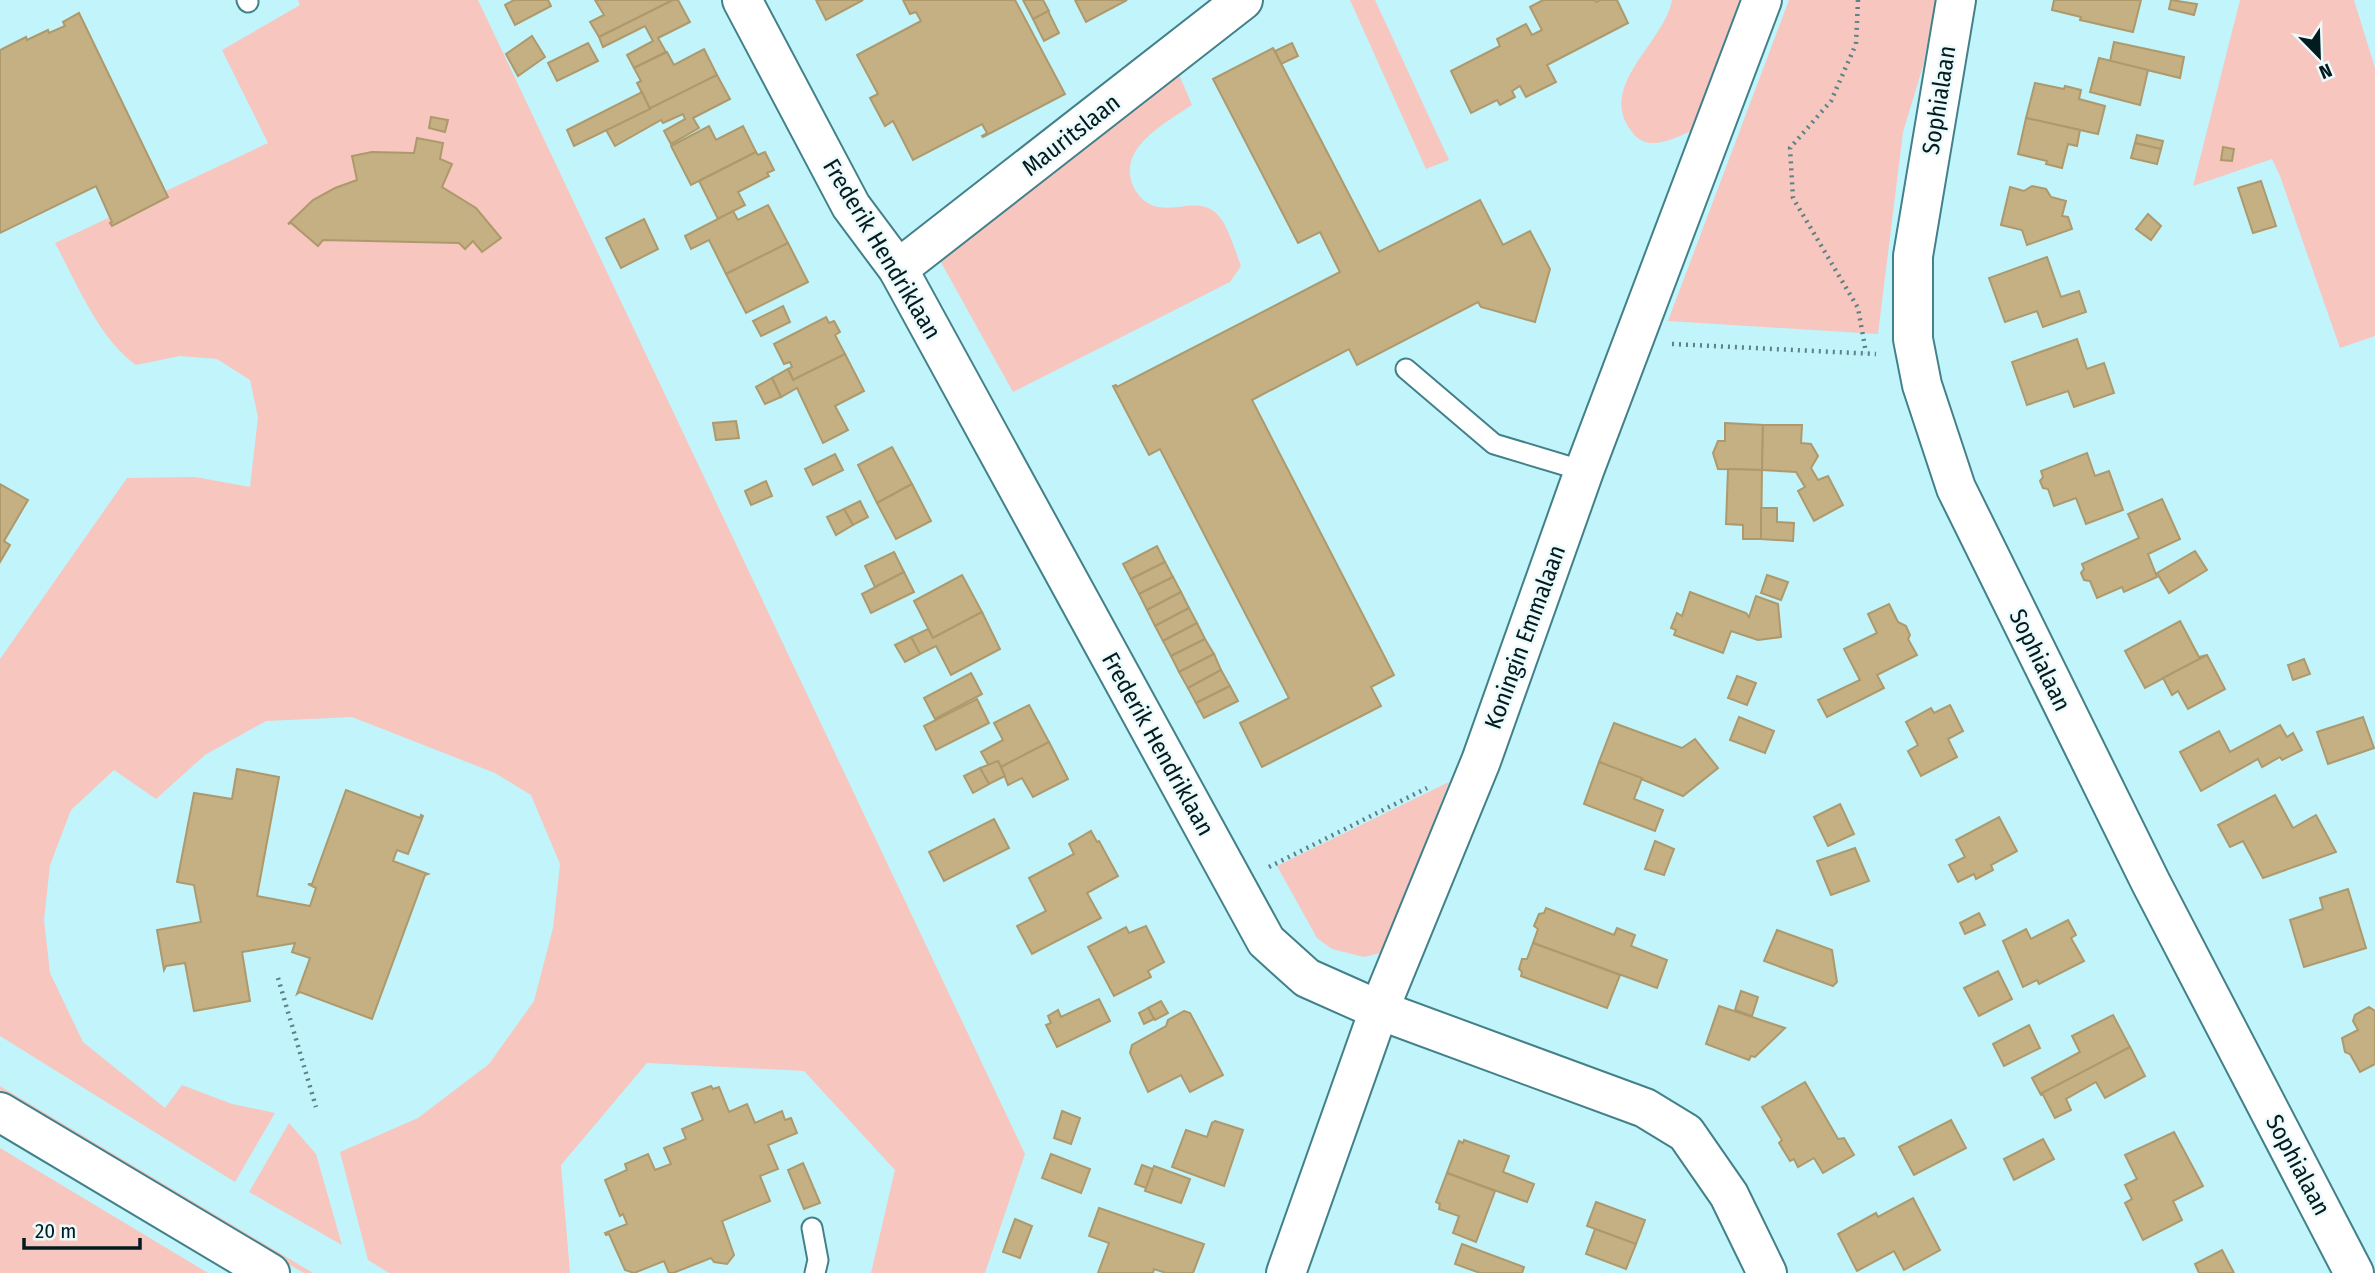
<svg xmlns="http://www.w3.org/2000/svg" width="2375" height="1273" font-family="'Fira Sans Condensed',sans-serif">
  <rect width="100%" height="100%" fill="#c2f4fc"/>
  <!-- green -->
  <g fill="#f7c6bf">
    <path d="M298 0H478L1025 1154 985 1273H871L895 1170 804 1071 647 1063 561 1165 570 1273H389L368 1260 340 1152 418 1118 489 1064 534 1001 553 928 560 864 531 795 495 773 352 717 266 721 205 755 156 799 114 770 71 810 50 865 44 920 50 973 83 1042 165 1108 182 1085 232 1104 275 1113 235 1182 0 1036V659L127 478 195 477 250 487 258 417 250 380 217 359 180 356 136 365C99 339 76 282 55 243L268 143 222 50 300 5Z"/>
    <path d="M1350 0H1375L1449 160 1426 169Z"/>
    <path d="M1672 0H1740L1691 131C1673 139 1647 153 1632 132 1596 85 1664 44 1672 0Z"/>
    <path d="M1789 0H1936L1923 66 1903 132 1878 334 1668 321Z"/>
    <path d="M2240 0H2354L2375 68V336L2340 348 2280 176 2272 159 2193 186Z"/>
    <path d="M1178 72 1192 105C1164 124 1115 149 1134 188 1139 197 1147 205 1158 207 1177 211 1198 198 1216 213 1228 224 1235 251 1241 266L1230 282 1013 392 937 255Z"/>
    <path d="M1449 782 1384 952 1364 957 1332 949 1317 938 1277 866Z"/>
    <path d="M0 1086 313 1273H304L213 1221 0 1090Z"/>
    <path d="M289 1123 316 1154 342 1245 249 1192Z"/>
    <path d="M0 1148 208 1273H0Z"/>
  </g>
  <!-- building -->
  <g fill="#c4b082" stroke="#ad996c" stroke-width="2">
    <path d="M514 0H548L551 6 515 25 505 5Z"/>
    <path d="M595 0H673L599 37 590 22 604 15Z"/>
    <path d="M673 0H678L690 22 658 38 666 52 634 68 627 55 653 41 645 26 603 47 599 37Z"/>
    <path d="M816 0H863L826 20Z"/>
    <path d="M903 0H1015L1065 94 983 137 982 136 987 133 982 124 913 160 893 121 885 126 870 98 878 94 857 55 921 21 916 12 910 14Z"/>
    <path d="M1023 0H1043L1049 11 1033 19Z"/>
    <path d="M1075 0H1127L1086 22Z"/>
    <path d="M1543 0H1595L1596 2 1600 0H1617L1628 23 1547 65 1556 82 1526 97 1520 86 1512 91 1515 97 1500 105 1497 100 1471 113 1451 71 1500 46 1497 39 1526 24 1532 35 1542 30 1530 7Z"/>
    <path d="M2054 0H2141L2133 32 2080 20 2081 17 2052 10Z"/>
    <path d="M2171 0 2197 4 2194 15 2169 9Z"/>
    <path d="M1048 11 1059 33 1044 41 1033 19Z"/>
    <path d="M79 13 168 197 112 226 110 223 112 222 96 186 0 233V50L26 37 27 40 48 30 49 33 65 26 63 22Z"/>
    <path d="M532 36 545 57 518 76 506 54Z"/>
    <path d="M2114 42 2184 57 2180 78 2110 61Z"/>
    <path d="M588 43 598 61 557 81 548 63Z"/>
    <path d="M1292 43 1298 56 1281 64 1275 51Z"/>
    <path d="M1273 48 1379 252 1480 200 1503 245 1530 231 1550 269 1535 322 1481 307 1478 302 1357 365 1349 349 1252 400 1394 675 1371 687 1381 706 1262 767 1240 723 1289 698 1160 449 1149 455 1113 386 1116 385 1117 387 1340 272 1320 232 1298 243 1213 79Z"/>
    <path d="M704 49 717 75 650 109 637 83 641 81 634 68 667 52 674 65Z"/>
    <path d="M2099 58 2148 70 2140 105 2090 92Z"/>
    <path d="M717 75 730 99 693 118 699 128 671 144 664 131 685 119 683 114 663 123 661 120 615 146 606 130Z"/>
    <path d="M2035 83 2064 89 2065 86 2081 90 2079 99 2105 106 2098 134 2026 118Z"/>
    <path d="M642 92 650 109 574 146 567 130Z"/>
    <path d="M431 117 448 120 445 132 429 128Z"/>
    <path d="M2026 118 2080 130 2077 146 2068 144 2062 168 2046 164 2047 161 2018 154Z"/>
    <path d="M709 126 716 140 743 126 756 152 691 185 671 146Z"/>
    <path d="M2137 135 2163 141 2161 149 2135 143Z"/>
    <path d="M417 138 443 143 440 159 452 164 442 187 476 208 501 238 482 252 473 241 465 249 459 243 323 240 318 246 291 223 288 224 313 200 335 188 357 180 352 156 372 152 414 153Z"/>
    <path d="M2135 143 2161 149 2157 164 2131 158Z"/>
    <path d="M2223 147 2234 149 2232 161 2221 160Z"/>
    <path d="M756 152 758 155 765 152 774 170 767 173 769 176 738 192 745 205 718 219 699 181Z"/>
    <path d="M2261 181 2276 226 2253 233 2238 188Z"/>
    <path d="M2032 186 2046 189 2051 197 2066 201 2062 216 2068 217 2072 229 2027 245 2022 230 2001 225 2010 187 2024 191Z"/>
    <path d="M768 205 788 243 726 274 709 240 691 249 685 236 733 211 738 220Z"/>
    <path d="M2148 214 2161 226 2151 240 2136 229Z"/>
    <path d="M644 219 658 249 621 268 606 238Z"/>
    <path d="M788 243 808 282 746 313 726 274Z"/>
    <path d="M2047 257 2061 297 2079 291 2086 312 2043 327 2037 311 2005 322 1989 278Z"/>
    <path d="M783 306 790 322 761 336 753 321Z"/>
    <path d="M826 317 829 323 834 321 840 332 835 335 845 354 793 380 788 369 792 367 790 362 784 364 774 344Z"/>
    <path d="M2077 339 2087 369 2104 363 2114 393 2074 407 2068 391 2027 405 2012 362Z"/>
    <path d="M845 354 864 391 835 406 848 430 823 443 797 388 781 397 772 378 788 369 793 380Z"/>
    <path d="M772 378 781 397 765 404 756 387Z"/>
    <path d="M736 421 739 438 716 440 713 423Z"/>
    <path d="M1725 423 1763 425 1762 470 1718 469 1713 453 1718 441H1725Z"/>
    <path d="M1763 425H1802L1801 443 1811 444 1818 456 1811 468 1818 480 1828 476 1843 505 1814 521 1798 491 1805 487 1796 472 1762 470Z"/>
    <path d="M892 447 912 484 877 503 858 465Z"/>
    <path d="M2087 453 2095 476 2109 471 2123 510 2086 524 2076 498 2054 506 2048 489 2043 488 2040 481 2043 477 2041 471Z"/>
    <path d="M835 454 843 470 813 485 805 469Z"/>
    <path d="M1728 469 1762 470 1761 539H1743V525L1726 524Z"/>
    <path d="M766 481 772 496 751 505 745 491Z"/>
    <path d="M0 484 28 500 4 541 10 545 0 562Z"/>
    <path d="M912 484 931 521 896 539 877 503Z"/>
    <path d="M2162 499 2180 539 2148 554 2157 577 2124 592 2122 587 2097 598 2090 581 2084 580 2081 573 2084 569 2082 564 2139 538 2128 514Z"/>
    <path d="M860 501 868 517 853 525 844 509Z"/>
    <path d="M1761 508H1777V522L1794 523 1793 541 1761 539Z"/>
    <path d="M844 509 853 525 836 535 827 517Z"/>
    <path d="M1157 546 1165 562 1131 579 1123 564Z"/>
    <path d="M2195 551 2207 570 2169 593 2157 573Z"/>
    <path d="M894 552 904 572 875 587 865 566Z"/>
    <path d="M1165 562 1173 577 1139 594 1131 579Z"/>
    <path d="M904 572 914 592 871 613 862 594Z"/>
    <path d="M962 575 982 612 933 638 914 601Z"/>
    <path d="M1767 575 1788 582 1781 600 1761 593Z"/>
    <path d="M1173 577 1181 592 1147 610 1139 594Z"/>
    <path d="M1181 592 1189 608 1155 626 1147 610Z"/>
    <path d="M1690 592 1746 613 1749 617 1756 596 1778 604 1781 637 1758 640 1731 631 1723 653 1674 635 1676 630 1671 628 1677 613 1682 616Z"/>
    <path d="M1889 604 1898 622 1906 626 1910 635 1908 639 1917 655 1877 675 1884 688 1827 717 1818 700 1860 680 1844 649 1877 633 1868 614Z"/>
    <path d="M1189 608 1197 623 1163 641 1155 626Z"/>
    <path d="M982 612 1000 649 951 675 936 646 920 654 911 637 928 629 933 638Z"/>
    <path d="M2180 621 2199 657 2207 655 2145 688 2125 651Z"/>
    <path d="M1197 623 1205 639 1171 656 1163 641Z"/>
    <path d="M911 637 920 654 905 662 895 645Z"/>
    <path d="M1205 639 1214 654 1179 672 1171 656Z"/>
    <path d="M1214 654 1221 670 1188 688 1179 672Z"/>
    <path d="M2207 655 2225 689 2188 709 2178 691 2172 695 2163 678Z"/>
    <path d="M2304 659 2310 674 2293 680 2288 665Z"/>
    <path d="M1221 670 1230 686 1196 703 1188 688Z"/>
    <path d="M971 673 982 694 935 719 924 698Z"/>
    <path d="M1737 676 1756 683 1747 705 1728 698Z"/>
    <path d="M1230 686 1238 701 1204 718 1196 703Z"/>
    <path d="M977 699 989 723 936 750 924 726Z"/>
    <path d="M1029 705 1049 742 1001 767 998 761 989 766 981 752 1003 740 994 723Z"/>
    <path d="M1950 705 1963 731 1948 739 1957 757 1921 776 1908 751 1918 745 1906 722 1931 708 1934 713Z"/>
    <path d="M1739 717 1774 731 1765 753 1730 740Z"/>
    <path d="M2363 717 2374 748 2328 764 2317 732Z"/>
    <path d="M1614 723 1682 748 1695 739 1718 768 1683 796 1599 762Z"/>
    <path d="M2280 725 2287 737 2293 733 2302 750 2282 760 2280 757 2262 767 2258 759 2201 791 2180 752 2219 731 2230 752Z"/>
    <path d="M1049 742 1068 779 1033 797 1022 778 1008 785 1001 767Z"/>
    <path d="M998 761 1005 776 989 784 980 768Z"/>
    <path d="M1599 762 1642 778 1634 799 1663 810 1655 831 1584 804Z"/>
    <path d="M980 768 989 784 973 793 964 776Z"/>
    <path d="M237 769 279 777 257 896 310 906 316 888 308 884H312L346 790 420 818 421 815 423 816 408 854 397 850 393 861 428 874 425 875 372 1019 300 992 297 994 310 958 292 952 295 943 242 952 250 1001 194 1011 185 963 166 966 164 970 157 930 201 922 194 885 177 882 194 793 232 799Z"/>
    <path d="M2275 795 2293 828 2316 815 2336 852 2263 878 2243 841 2230 847 2218 825Z"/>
    <path d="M1840 804 1854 834 1828 846 1814 817Z"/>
    <path d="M1999 817 2017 851 1991 865 1993 870 1976 879 1974 874 1958 882 1949 865 1965 857 1956 840Z"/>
    <path d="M994 819 1009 848 944 881 929 852Z"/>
    <path d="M1091 831 1097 842 1099 841 1118 876 1087 893 1101 918 1032 954 1017 926 1046 911 1029 878 1074 854 1069 844Z"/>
    <path d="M1655 841 1674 849 1664 875 1645 869Z"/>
    <path d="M1855 848 1869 881 1831 895 1817 861Z"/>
    <path d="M2348 889 2366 948 2304 967 2290 920 2323 909 2320 898Z"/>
    <path d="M1546 908 1614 935 1617 928 1635 935 1631 946 1667 960 1657 988 1533 943 1538 929 1534 926 1539 914 1544 913Z"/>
    <path d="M1979 913 1985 925 1965 934 1960 923Z"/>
    <path d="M2068 920 2076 935 2071 938 2084 961 2039 984 2037 980 2023 987 2003 941 2026 929 2031 939Z"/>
    <path d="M1146 926 1164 962 1148 971 1151 977 1114 996 1088 947 1126 927 1129 933Z"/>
    <path d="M1777 930 1832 950 1837 982 1833 986 1764 961Z"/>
    <path d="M1533 943 1620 975 1607 1008 1521 976 1522 972 1519 969 1522 959H1527Z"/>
    <path d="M1998 971 2012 999 1979 1016 1964 988Z"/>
    <path d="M1741 991 1758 997 1752 1016 1735 1010Z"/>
    <path d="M1099 999 1110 1021 1057 1047 1046 1025 1051 1023 1048 1016 1058 1010 1061 1017Z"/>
    <path d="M1161 1001 1168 1013 1155 1020 1148 1008Z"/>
    <path d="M1719 1006 1785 1028 1755 1057 1751 1056 1749 1060 1706 1044Z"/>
    <path d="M2369 1007 2375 1011V1064L2360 1072 2350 1054 2345 1052 2342 1038 2358 1030 2353 1021 2355 1015Z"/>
    <path d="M1148 1008 1154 1019 1144 1024 1139 1013Z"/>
    <path d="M1184 1011 1190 1013 1223 1075 1190 1092 1181 1075 1148 1092 1130 1053 1132 1045 1166 1026 1168 1020Z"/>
    <path d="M2113 1015 2130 1047 2041 1095 2032 1078 2080 1052 2072 1036Z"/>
    <path d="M2029 1025 2040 1048 2004 1066 1993 1044Z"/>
    <path d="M2130 1047 2145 1076 2105 1098 2096 1082 2066 1099 2071 1110 2055 1118 2042 1093Z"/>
    <path d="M1805 1082 1838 1139 1844 1138 1854 1155 1823 1173 1814 1158 1798 1167 1794 1159 1790 1161 1779 1143 1782 1140 1762 1107Z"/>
    <path d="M711 1086 713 1089 719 1087 729 1112 747 1104 755 1123 782 1111 785 1120 791 1118 797 1133 768 1145 778 1169 760 1176 770 1201 722 1221 734 1255 727 1264 714 1262 711 1258 673 1273H669L664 1261 634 1273 625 1270 609 1234 606 1235 605 1233 627 1224 623 1214 620 1216 605 1180 627 1170 625 1164 648 1154 655 1170 671 1164 664 1148 686 1139 682 1129 703 1120 692 1093Z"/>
    <path d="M1062 1111 1080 1118 1071 1144 1054 1138Z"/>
    <path d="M1951 1120 1966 1148 1914 1175 1899 1147Z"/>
    <path d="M1215 1121 1243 1130 1224 1186 1172 1167 1186 1130 1207 1137 1212 1123Z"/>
    <path d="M2174 1132 2203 1186 2173 1201 2182 1220 2143 1240 2125 1203 2132 1199 2125 1185 2137 1179 2125 1155Z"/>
    <path d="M2043 1139 2054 1159 2014 1180 2004 1159Z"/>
    <path d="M1464 1140 1509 1156 1503 1172 1534 1184 1527 1202 1447 1173 1459 1141 1463 1143Z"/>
    <path d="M1051 1154 1090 1169 1081 1193 1042 1178Z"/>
    <path d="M803 1163 820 1203 804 1209 788 1170Z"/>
    <path d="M1142 1165 1153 1169 1146 1188 1135 1184Z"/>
    <path d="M1154 1166 1190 1179 1181 1203 1145 1191Z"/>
    <path d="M1447 1173 1495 1191 1476 1242 1453 1233 1459 1216 1439 1209 1440 1204 1436 1202Z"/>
    <path d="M1913 1198 1940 1250 1904 1270 1894 1251 1857 1271 1838 1234 1876 1213 1878 1217Z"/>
    <path d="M1596 1202 1645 1220 1636 1244 1587 1226Z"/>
    <path d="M1099 1208 1204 1244 1193 1273H1166L1154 1269 1153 1273H1098L1109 1243 1089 1236Z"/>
    <path d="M1015 1219 1032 1226 1020 1258 1003 1252Z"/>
    <path d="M1595 1229 1636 1244 1626 1269 1586 1254Z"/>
    <path d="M1462 1244 1524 1267 1522 1273H1480L1455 1264Z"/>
    <path d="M2222 1250 2234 1273H2199L2195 1264Z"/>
  </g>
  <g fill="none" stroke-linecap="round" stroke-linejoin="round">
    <!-- lane casing -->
    <g stroke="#428189" stroke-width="23">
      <g id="lane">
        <path d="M247 0 248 2"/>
        <path d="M1406 369 1494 444 1584 471"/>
        <path d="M812 1228 818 1260 815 1273"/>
      </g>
    </g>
    <!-- street casing -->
    <g stroke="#428189" stroke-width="42">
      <g id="street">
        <path d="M742 0 851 206 898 269 1266 941 1307 978 1379 1010 1645 1108 1686 1133 1729 1195 1767 1273"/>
        <path d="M1956 0 1913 256V339L1922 385 1956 488 2151 883 2354 1273"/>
        <path d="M898 269 1243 0"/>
        <path d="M0 1112 270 1273"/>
        <path d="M1286 1273 1379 1010 1481 761 1584 471 1762 0"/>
      </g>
    </g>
    <!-- path -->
    <g stroke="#5c8186" stroke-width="4.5" stroke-dasharray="2 5" stroke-linecap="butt">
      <path d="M1858 0 1856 44 1831 101 1790 148 1793 198 1858 308 1866 353"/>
      <path d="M1672 344 1876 354"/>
      <path d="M1269 867 1427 788"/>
      <path d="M278 978 316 1107"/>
    </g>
    <!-- lane -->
    <use href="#lane" stroke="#fff" stroke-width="19"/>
    <!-- street -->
    <use href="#street" stroke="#fff" stroke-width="38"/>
  </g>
  <g text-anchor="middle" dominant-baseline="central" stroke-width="5" stroke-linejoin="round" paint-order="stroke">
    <!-- street labels -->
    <g font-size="24" fill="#021b1f" stroke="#edfafb">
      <text transform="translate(1939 100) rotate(-81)">Sophialaan</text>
      <text transform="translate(1071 135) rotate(-38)">Mauritslaan</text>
      <text transform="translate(882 249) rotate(59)">Frederik Hendriklaan</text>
      <text transform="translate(1525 637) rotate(-70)">Koningin Emmalaan</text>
      <text transform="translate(2040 660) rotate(64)">Sophialaan</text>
      <text transform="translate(1158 744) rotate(61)">Frederik Hendriklaan</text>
      <text transform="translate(2298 1165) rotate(62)">Sophialaan</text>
    </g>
  </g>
  <!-- north arrow -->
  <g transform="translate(2319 56) rotate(157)" stroke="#edfafb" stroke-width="5" paint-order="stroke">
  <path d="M0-5L12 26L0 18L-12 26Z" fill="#021b1f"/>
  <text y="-10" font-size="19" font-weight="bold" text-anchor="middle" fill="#021b1f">N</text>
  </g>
  <!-- scale -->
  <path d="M24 1238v10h116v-10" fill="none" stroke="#021b1f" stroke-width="3.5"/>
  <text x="35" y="1238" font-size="21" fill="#021b1f" stroke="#edfafb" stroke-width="5" paint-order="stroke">20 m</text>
</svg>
